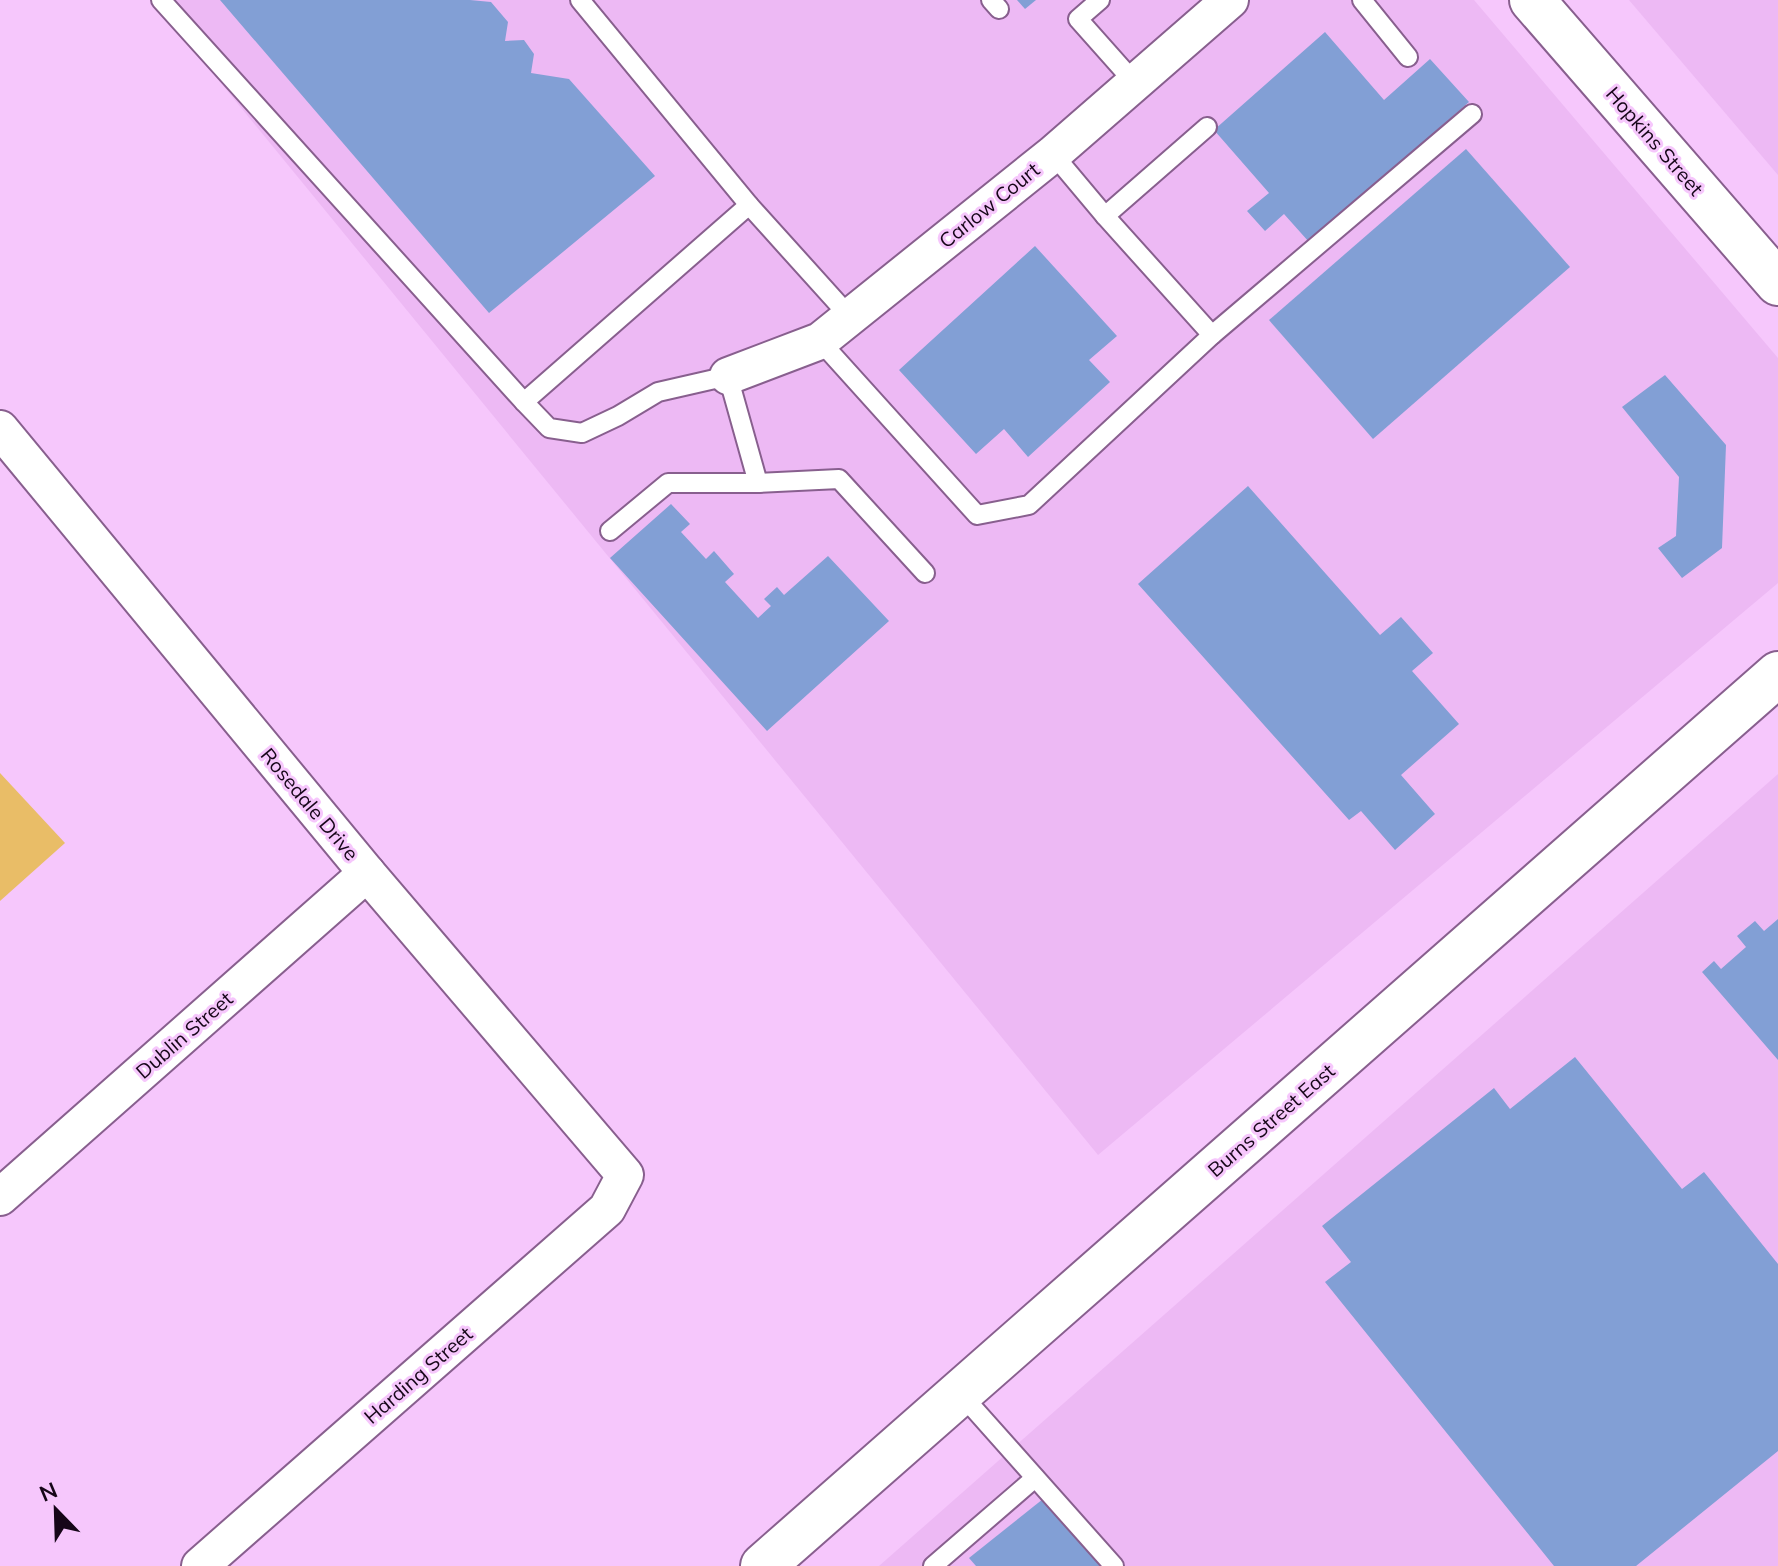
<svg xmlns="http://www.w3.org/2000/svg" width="1778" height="1566" font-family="Mulish,sans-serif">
  <rect width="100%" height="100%" fill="#f6c7fc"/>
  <!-- built -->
  <g fill="#edb9f4">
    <path d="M153 0H1474L1778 358V583L1098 1155Z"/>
    <path d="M1629 0H1778V175Z"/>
    <path d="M1778 774V1566H879Z"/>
  </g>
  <!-- green -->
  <path fill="#e9bd67" d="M0 773 65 843 0 901Z"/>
  <!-- building -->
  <g fill="#829fd5">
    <path d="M220 0H470L491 2 508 22 505 41 524 40 534 54 531 73 569 79 655 176 489 313Z"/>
    <path d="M1017 0H1036L1025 9Z"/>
    <path d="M1325 32 1384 100 1430 59 1469 102 1309 242 1284 214 1265 231 1247 211 1269 193 1214 130Z"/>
    <path d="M1466 149 1570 267 1373 439 1269 320Z"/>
    <path d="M1035 246 1117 336 1089 360 1110 382 1028 457 1004 429 976 454 899 370Z"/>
    <path d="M1665 375 1726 445 1722 548 1682 578 1658 548 1676 536 1679 477 1622 407Z"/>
    <path d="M1248 486 1380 635 1401 617 1433 653 1412 671 1459 724 1401 775 1435 814 1395 850 1361 811 1349 820 1138 584Z"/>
    <path d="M671 504 690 524 681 532 706 559 714 551 734 574 725 582 758 618 771 606 764 599 777 587 784 595 828 556 889 621 767 731 610 558Z"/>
    <path d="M1778 919V1060L1702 972 1714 961 1721 969 1746 947 1737 936 1755 921 1764 931Z"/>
    <path d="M1575 1057 1682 1189 1704 1172 1778 1264V1451L1636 1566H1554L1325 1282 1351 1262 1322 1226 1494 1088 1510 1109Z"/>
    <path d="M1043 1499 1100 1566H976L969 1558Z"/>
  </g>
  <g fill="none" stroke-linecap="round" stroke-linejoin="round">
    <!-- service casing -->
    <g stroke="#885f8e" stroke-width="22">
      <g id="service">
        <path d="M161 0 524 402 549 428 582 433 618 416 658 392 728 376 758 483H668L610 531"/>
        <path d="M580 0 749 205"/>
        <path d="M991 0 999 9"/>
        <path d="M1100 0 1078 19 1134 82"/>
        <path d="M1362 0 1408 57"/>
        <path d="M1105 216 1207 127"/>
        <path d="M1212 335 1472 114"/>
        <path d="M820 341 977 515 1029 505 1212 335 1105 216 1053 154"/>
        <path d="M524 402 749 205 850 317"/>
        <path d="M758 483 839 479 925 573"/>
        <path d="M960 1393 1114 1566"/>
        <path d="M933 1566 1035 1478"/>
      </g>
    </g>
    <!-- minor casing -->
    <g stroke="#885f8e" stroke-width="40">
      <g id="minor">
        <path d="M728 376 820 341 1053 154 1230 0"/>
        <path d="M0 429 367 873 625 1175 607 1209 200 1566"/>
        <path d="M0 1197 367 873"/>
      </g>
    </g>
    <!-- tertiary casing -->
    <g stroke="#885f8e" stroke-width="48">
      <path id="tertiary" d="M763 1566 1778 674"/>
    </g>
    <!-- secondary casing -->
    <g stroke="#885f8e" stroke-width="48">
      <path id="secondary" d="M1532 0 1778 283"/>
    </g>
    <!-- service -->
    <use href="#service" stroke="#fff" stroke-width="18"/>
    <!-- minor -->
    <use href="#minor" stroke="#fff" stroke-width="36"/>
    <!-- tertiary -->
    <use href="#tertiary" stroke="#fff" stroke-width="44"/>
    <!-- secondary -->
    <use href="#secondary" stroke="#fff" stroke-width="44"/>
  </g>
  <g text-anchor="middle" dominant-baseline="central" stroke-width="6" stroke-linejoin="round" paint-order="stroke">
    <!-- street labels -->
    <g font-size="20" fill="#160618" stroke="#f6c7fc">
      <text transform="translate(1655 141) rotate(49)">Hopkins Street</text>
      <text transform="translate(989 205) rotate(-39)">Carlow Court</text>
      <text transform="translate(310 804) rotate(50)">Rosedale Drive</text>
      <text transform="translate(184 1035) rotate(-41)">Dublin Street</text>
      <text transform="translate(1271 1120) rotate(-41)">Burns Street East</text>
      <text transform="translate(418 1375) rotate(-41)">Harding Street</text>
    </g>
  </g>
  <!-- north arrow -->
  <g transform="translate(56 1510) rotate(337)" stroke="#f6c7fc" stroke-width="6" paint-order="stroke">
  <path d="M0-6L14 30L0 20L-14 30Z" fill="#160618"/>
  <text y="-12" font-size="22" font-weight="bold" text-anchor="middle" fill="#160618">N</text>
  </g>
</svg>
